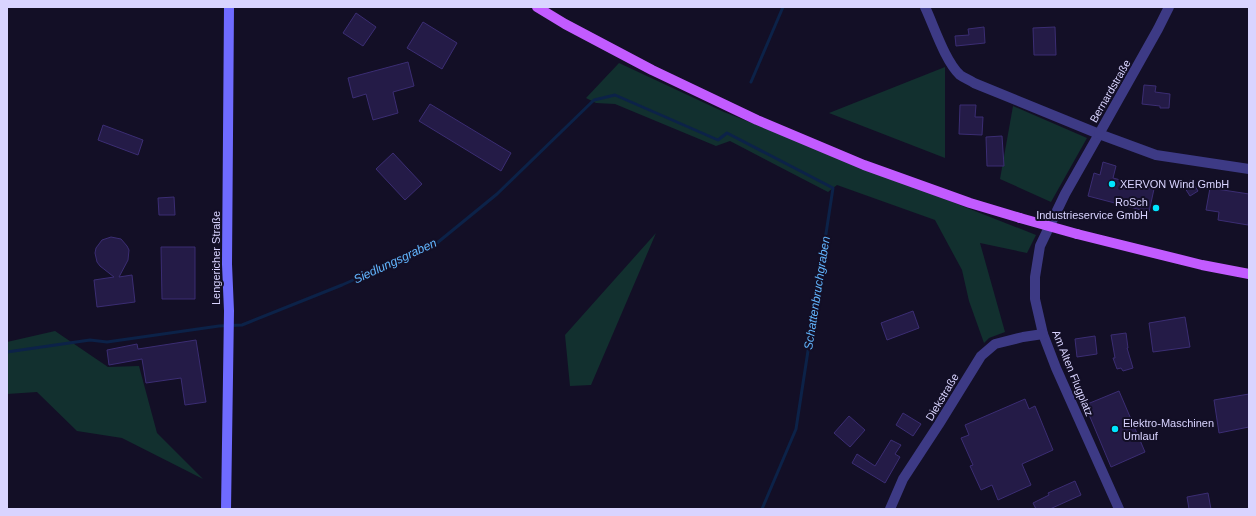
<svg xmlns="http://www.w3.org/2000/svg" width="1256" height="516" font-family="Arial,sans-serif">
  <rect width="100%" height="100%" fill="#130f26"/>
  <!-- green -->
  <g fill="#12302f">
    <path d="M619 63 724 112 1036 235 1027 253 980 243 1005 332 989 338 984 343 969 301 962 270 935 220 837 185 828 192 730 141 716 146 615 104 596 103 586 98Z"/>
    <path d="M945 67V158L829 113Z"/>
    <path d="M1013 106 1087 138 1051 202 1000 179Z"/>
    <path d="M656 233 591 385 570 386 565 335Z"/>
    <path d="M55 331 108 367 139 366 157 433 203 479 122 438 77 431 37 392 7 394V342Z"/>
  </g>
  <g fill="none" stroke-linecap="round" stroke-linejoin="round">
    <!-- stream -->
    <g stroke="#0c2248" stroke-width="3">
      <path d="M751 82 783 7"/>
      <path d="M7 352 90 340 107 342 219 326 242 325 342 285 437 243 497 194 594 100 615 95 718 140 727 133 833 188 796 429 762 509"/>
    </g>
  </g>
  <!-- building -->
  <g fill="#241b47" stroke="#3b2d73">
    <path d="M356 13 376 27 363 46 343 33Z"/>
    <path d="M423 22 457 43 442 69 407 48Z"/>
    <path d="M984 27 985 43 956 46 955 36 969 35 968 29Z"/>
    <path d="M1055 27 1056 55H1034L1033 28Z"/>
    <path d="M408 62 414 86 393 92 398 113 373 120 366 94 353 98 348 78Z"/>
    <path d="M1144 85 1156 86 1155 92 1170 94 1169 108H1160V106L1142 104Z"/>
    <path d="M430 104 511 153 501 171 419 121Z"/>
    <path d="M960 105H976L975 117H983L982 135 959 134Z"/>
    <path d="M103 125 143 140 138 155 98 140Z"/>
    <path d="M1002 136 1004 166H987L986 137Z"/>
    <path d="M393 153 422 184 405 200 376 169Z"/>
    <path d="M1103 162 1116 166 1113 178 1154 189 1149 212 1088 196 1094 173 1100 175Z"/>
    <path d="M1191 180 1198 191 1190 196 1183 185Z"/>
    <path d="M1210 188 1249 194V216L1248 225 1218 220 1219 212 1206 210Z"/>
    <path d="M174 197 175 215H159L158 198Z"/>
    <path d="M111 237 121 239 127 246 129 250 128 260 119 277 132 275 135 302 97 307 94 280 114 277 100 266 97 262 95 253 96 248 102 240Z"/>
    <path d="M161 247H195V299H162Z"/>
    <path d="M913 311 919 328 887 340 881 323Z"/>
    <path d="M1185 317 1190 347 1153 352 1149 323Z"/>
    <path d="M1126 333 1128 348H1127L1133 368 1123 371 1121 368 1117 369 1113 358H1115L1111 335Z"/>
    <path d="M1095 336 1097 354 1077 357 1075 339Z"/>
    <path d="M196 340 206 402 185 405 181 378 146 383 142 359 109 365 107 350 137 344 138 349Z"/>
    <path d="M1119 391 1145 452 1111 467 1085 405Z"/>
    <path d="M1249 394V427L1219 433 1214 400Z"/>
    <path d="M1025 399 1029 409 1035 406 1053 450 1022 464 1031 485 998 500 992 485 981 490 970 466 973 465 961 438 969 435 965 425Z"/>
    <path d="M903 413 921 424 913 436 896 425Z"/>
    <path d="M849 416 865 430 850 447 834 433Z"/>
    <path d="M891 440 901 445 895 454 900 457 885 483 852 463 857 454 875 466Z"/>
    <path d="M1075 481 1081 495 1050 509H1036L1033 503 1049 495 1048 493Z"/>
    <path d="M1208 493 1211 509H1189L1187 497Z"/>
  </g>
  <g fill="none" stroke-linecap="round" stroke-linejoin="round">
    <!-- minor -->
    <g stroke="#3d3a85" stroke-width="10">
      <path d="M925 7C934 26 945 61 960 75 964 78 970 80 974 83L1099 134 1065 194 1040 246 1035 277V299L1043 334 1056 368 1119 509"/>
      <path d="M1169 7 1158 29 1099 134 1156 155 1249 169"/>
      <path d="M890 509 903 479 939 424 981 356 995 344 1023 337 1043 334"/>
    </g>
    <!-- secondary -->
    <path stroke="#6f6bff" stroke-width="10" d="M226 509 229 311 227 264 229 7"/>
    <!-- primary -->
    <g stroke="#c25bff" stroke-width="10">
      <path d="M537 7 565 24 652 70 757 120 864 165 970 203 1020 218"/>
      <path d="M1077 234 1202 265 1249 274"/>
    </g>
    <!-- primary-bridge -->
    <path stroke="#c25bff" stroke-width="10" d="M1020 218 1077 234"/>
  </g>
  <!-- markers -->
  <g fill="#00e5ff" stroke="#130f26" stroke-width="1.5">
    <circle cx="1112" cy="184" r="4"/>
    <circle cx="1156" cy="208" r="4"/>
    <circle cx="1115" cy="429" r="4"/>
  </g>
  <g text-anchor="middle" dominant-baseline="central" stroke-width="4" stroke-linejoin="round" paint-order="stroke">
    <!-- street labels -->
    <g font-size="11" fill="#d9d4ff" stroke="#130f26">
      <text transform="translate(1110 91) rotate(-60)">Bernardstraße</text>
      <text transform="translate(216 258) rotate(-90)">Lengericher Straße</text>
      <text transform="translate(1073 373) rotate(68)">Am Alten Flugplatz</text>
      <text transform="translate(942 397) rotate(-59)">Diekstraße</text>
    </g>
    <!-- poi labels -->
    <g font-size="11" fill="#d9d4ff" stroke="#130f26" text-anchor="start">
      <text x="1120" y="184">XERVON Wind GmbH</text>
      <text x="1148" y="202" text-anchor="end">RoSch<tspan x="1148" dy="13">Industrieservice GmbH</tspan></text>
      <text x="1123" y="423">Elektro-Maschinen<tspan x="1123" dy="13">Umlauf</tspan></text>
    </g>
    <!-- water labels -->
    <g font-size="12" font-style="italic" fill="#62b6ff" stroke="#130f26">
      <text transform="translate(395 261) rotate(-25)">Siedlungsgraben</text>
      <text transform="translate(817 293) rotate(-81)">Schattenbruchgraben</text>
    </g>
  </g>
  <!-- border -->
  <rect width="1256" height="516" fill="none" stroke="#d9d4ff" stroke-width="16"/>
</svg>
